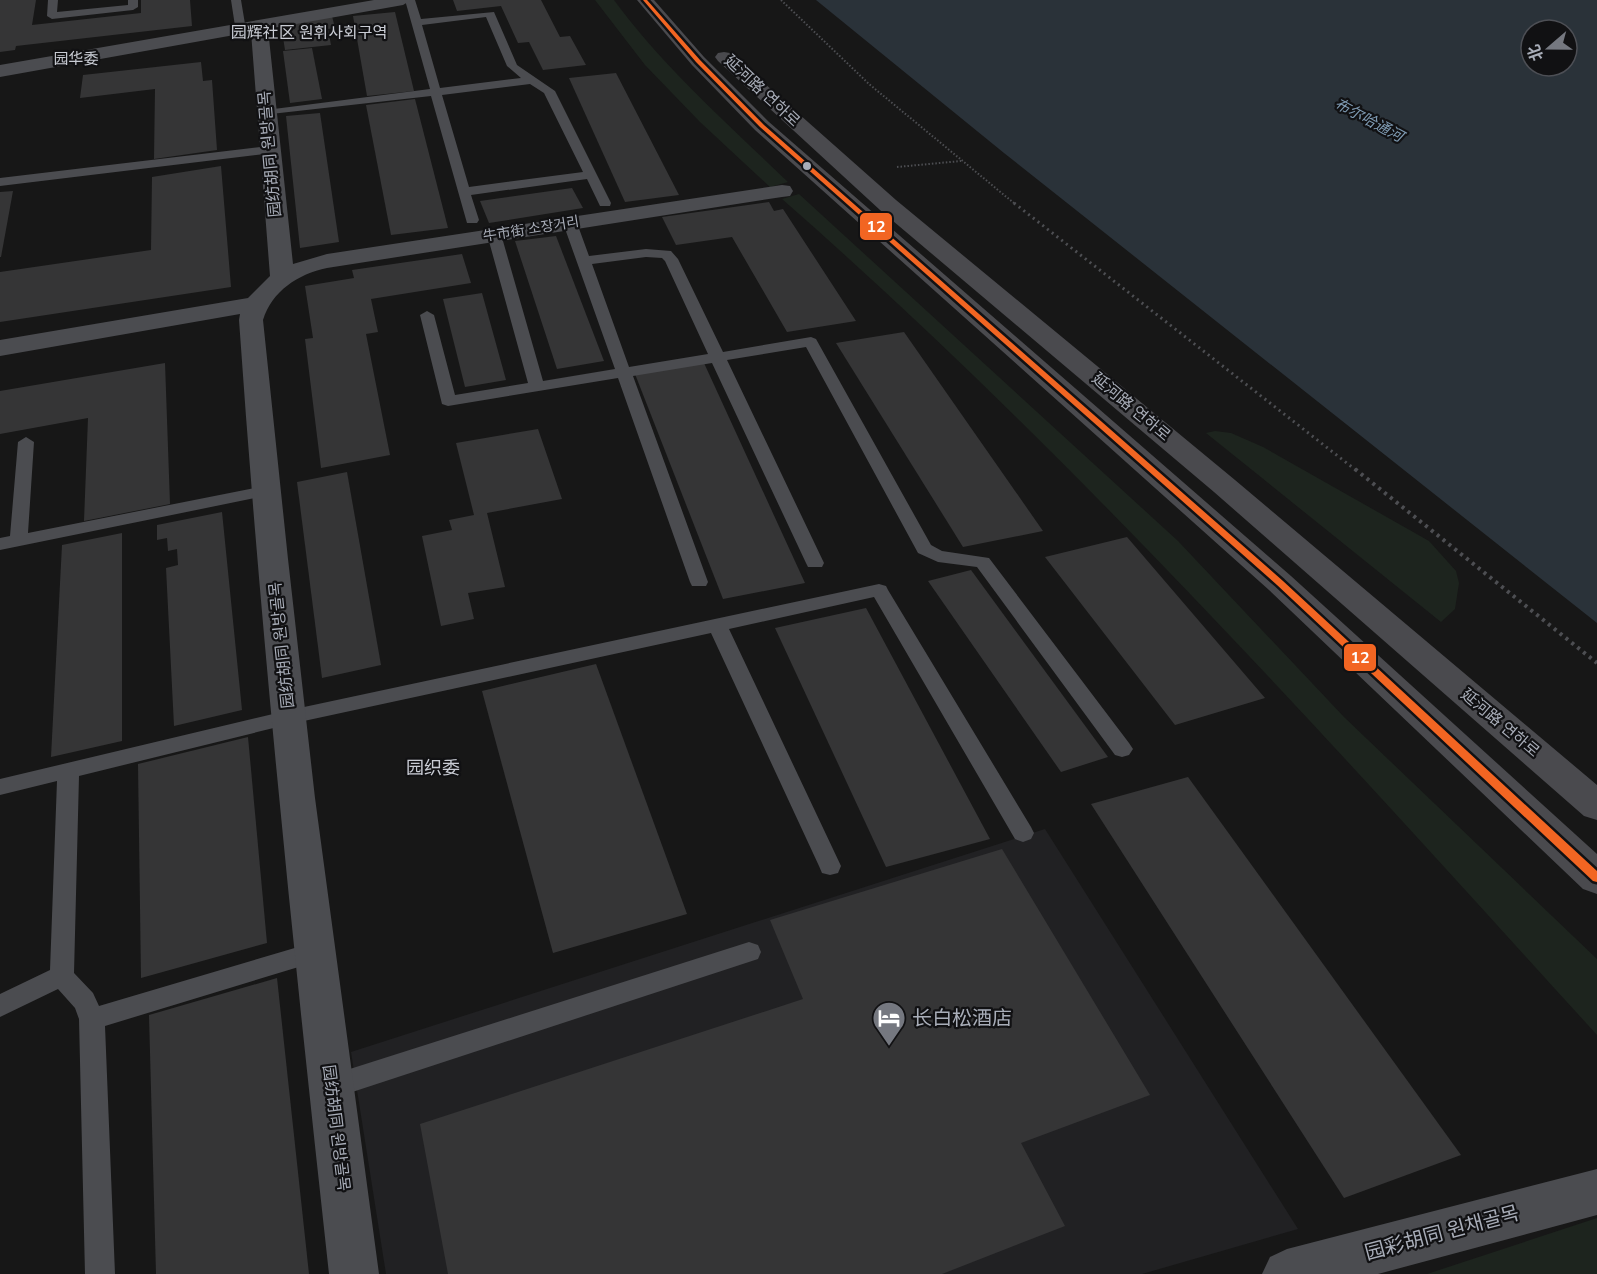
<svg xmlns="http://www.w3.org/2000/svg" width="1597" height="1274" font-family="'Nunito Sans','Noto Sans SC','Noto Sans KR',sans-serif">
  <rect width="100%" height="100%" fill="#171717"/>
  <!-- built -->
  <path fill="#212123" d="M1045 829 1298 1229 1142 1274H386L351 1052Z"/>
  <!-- green -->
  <g fill="#1d241e">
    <path d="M595 0H614C664 68 728 124 788 182L770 187 700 122 645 65Z"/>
    <path d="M799 194 1178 541 1344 717 1597 959V1035C1335 747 1075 456 782 199Z"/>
    <path d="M1215 431 1231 433 1263 447 1429 541 1456 571 1459 583 1455 609 1441 622 1206 433Z"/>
    <path d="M1597 1218V1274H1427Z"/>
  </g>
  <!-- water -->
  <path fill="#2a3239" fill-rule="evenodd" d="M816 0H1597V623L1004 153ZM1531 30H1567V66H1531Z"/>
  <!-- building -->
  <g fill="#353536">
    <path d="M0 0H36L32 25 141 13V0H190L192 26 16 46 15 50 0 52Z"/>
    <path d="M453 0H541L560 37 570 36 586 65 543 70 529 42 518 43 501 6 457 11Z"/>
    <path d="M395 12 414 91 367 96 353 16Z"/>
    <path d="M332 16 335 28 328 29 331 45 285 50 282 31 295 29 294 20Z"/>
    <path d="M312 48 322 99 290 103 283 51Z"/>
    <path d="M201 62 203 81 212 80 217 150 154 159 155 89 80 98 83 75Z"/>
    <path d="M616 73 679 195 625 202 569 78Z"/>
    <path d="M415 99 448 228 391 235 366 105Z"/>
    <path d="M320 113 339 242 300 248 286 116Z"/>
    <path d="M221 166 231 287 0 322V272L151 250 152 177Z"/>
    <path d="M572 188 583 208 489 223 480 201Z"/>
    <path d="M13 191 1 257H0V192Z"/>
    <path d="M769 202 774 211 783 209 856 321 787 332 732 237 676 245 662 217Z"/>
    <path d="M556 236 604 361 557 369 515 241Z"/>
    <path d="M462 254 471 283 371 299 378 332 366 334 390 455 321 468 305 339 313 338 305 286 354 278 352 270Z"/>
    <path d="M482 293 506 380 465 387 443 299Z"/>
    <path d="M904 332 1043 531 963 547 836 343Z"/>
    <path d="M165 363 170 504 84 521 88 418 0 434V391Z"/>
    <path d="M704 363 805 583 723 599 635 374Z"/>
    <path d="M538 429 562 499 487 513 505 587 468 593 474 619 441 626 422 536 452 530 449 520 474 515 456 443Z"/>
    <path d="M347 472 381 665 322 678 297 482Z"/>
    <path d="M222 512 242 710 174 726 166 568 178 565 177 549 168 551 167 538 157 540V525Z"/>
    <path d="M122 533V741L51 757 62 545Z"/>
    <path d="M1127 537 1265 698 1175 725 1045 557Z"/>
    <path d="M971 570 1108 757 1061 772 928 581Z"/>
    <path d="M866 608 990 839 886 867 775 628Z"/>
    <path d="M596 664 687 914 553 953 482 691Z"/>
    <path d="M248 737 267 943 141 978 138 764Z"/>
    <path d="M1188 777 1461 1155 1344 1198 1091 804Z"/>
    <path d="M1002 849 1150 1095 1021 1143 1065 1226 942 1274H448L420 1124 803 999 770 920Z"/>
    <path d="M277 978 309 1274H156L149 1015Z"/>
  </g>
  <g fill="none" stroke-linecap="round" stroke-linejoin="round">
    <!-- path-far2 -->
    <g stroke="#4d4e52" stroke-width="2" stroke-dasharray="1.5 2" stroke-linecap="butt">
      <path d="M781 0 869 84 1015 204"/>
      <path d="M897 167 961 161"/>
    </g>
    <!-- path-far1 -->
    <path stroke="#4d4e52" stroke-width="3" stroke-dasharray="2 4" stroke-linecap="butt" d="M1014 203 1357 471"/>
    <!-- path -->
    <path stroke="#4d4e52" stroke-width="4" stroke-dasharray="3 4.5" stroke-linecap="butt" d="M1355 469 1597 663"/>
    <!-- service -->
    <g fill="#4b4c50" fill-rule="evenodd">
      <path d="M48 0H58L57 12 128 5V0H138V7L133 10 52 19 47 16Z"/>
      <path d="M231 0H241L245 24 249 28 248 30H240L235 26Z"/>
      <path d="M405 0H415L421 19 494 12 517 65 555 91 611 203 610 206H600L587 179 471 195 479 220 477 223H467L431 96 262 115 260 113 266 110 430 89ZM486 17 507 66 521 78 440 88 422 25ZM530 84 544 93 583 172 469 187 442 95Z"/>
      <path d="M269 146 275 150 273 153 0 186V178Z"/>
      <path d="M570 219 577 223 589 256 646 249 671 251 678 259 723 352 811 337 816 339 931 545 942 551 989 558 1129 743 1133 749 1129 755 1122 757 1115 755 977 567 938 562 918 553 806 347 727 360 824 563 822 567H808L806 563 712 363 633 376 708 582 706 586H692L690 582 618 378 448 406 442 404 420 315 427 311 434 315 455 395 528 383 487 234 494 230 501 234 543 381 615 369 563 223ZM646 257 662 258 665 261 708 354 629 367 592 264Z"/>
      <path d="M26 437 34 442 28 533 265 486 271 487 274 491 271 495 265 496 0 550V538L10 536 18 442Z"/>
      <path d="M879 584 886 586 888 590 1031 827 1034 833 1031 839 1023 842 1015 839 874 597 729 629 841 866 838 873 830 875 822 873 819 866 711 633 290 724 79 776 74 973 93 993 99 1006 315 942 324 945 327 952 324 959 315 962 105 1026 115 1274H85L79 1019 75 1008 58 989 0 1017V994L50 970 57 781 0 795V779L290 710Z"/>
      <path d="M749 942 758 945 761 952 758 959 331 1099 322 1096 318 1087 322 1078 331 1075Z"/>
    </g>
    <!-- minor -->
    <g fill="#4b4c50" fill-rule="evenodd">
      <path d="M374 0H411L403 5 268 29 293 264 327 254 782 185 790 186 793 191 790 196 782 197 327 268C298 274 272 291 263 320L288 559 315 798 379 1274H329C294 956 261 639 239 320L240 314 0 356V340L248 298 270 276 251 32 0 77V65Z"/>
      <path d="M1597 1169V1215L1378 1274H1262L1270 1257 1287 1249Z"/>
    </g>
    <!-- secondary -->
    <g fill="#4a4a4e" fill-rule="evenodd">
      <path d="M637 0H654L704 57 769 122 1291 576 1597 854V894L1583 889 1269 590 755 130 692 65Z"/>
      <path d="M724 52 730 53 896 200 1235 480 1597 785V820L1584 816 1214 492 880 210 718 61 715 57 718 53Z"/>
    </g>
    <!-- bus-1 casing -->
    <g stroke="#111113" stroke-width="5">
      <path id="bus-1" d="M643 0H647L700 60 764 125 1283 581 1597 871V882L1593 881 1277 585 760 127 696 62Z"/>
    </g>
    <!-- bus-1 -->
    <use href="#bus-1" fill="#f26522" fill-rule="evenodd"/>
  </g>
  <!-- icons -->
  <defs>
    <g id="hotel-pin" transform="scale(1.725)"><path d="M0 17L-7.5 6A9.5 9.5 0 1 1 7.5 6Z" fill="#757880" stroke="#111113"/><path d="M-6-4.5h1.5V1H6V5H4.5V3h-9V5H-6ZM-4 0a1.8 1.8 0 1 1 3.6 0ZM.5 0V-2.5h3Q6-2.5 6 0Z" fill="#fff"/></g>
  </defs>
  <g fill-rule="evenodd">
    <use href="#hotel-pin" x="889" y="1018"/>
  </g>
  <!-- markers -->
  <circle fill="#a8adb8" stroke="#111113" stroke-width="2" cx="807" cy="166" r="5"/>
  <g text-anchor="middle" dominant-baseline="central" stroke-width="4.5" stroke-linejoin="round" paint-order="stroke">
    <!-- far-street labels -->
    <g font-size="14" fill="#a8adb8" stroke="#111113">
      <text transform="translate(531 229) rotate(-9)">牛市街 소장거리</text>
    </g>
    <!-- far-neighbourhood labels -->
    <g font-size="15" fill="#c9ccd4" stroke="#111113">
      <text x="76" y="59">园华委</text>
    </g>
    <!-- far-water labels -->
    <g font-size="15" font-style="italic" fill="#7f9bb3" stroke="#111113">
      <text transform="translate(1369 120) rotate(28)">布尔哈通河</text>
    </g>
    <!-- far-quarter labels -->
    <g font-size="16" fill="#c9ccd4" stroke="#111113">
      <text x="309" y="33">园辉社区 원휘사회구역</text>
    </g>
    <!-- street labels -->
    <g font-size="16" fill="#a8adb8" stroke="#111113">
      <text transform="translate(762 91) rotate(43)">延河路 연하로</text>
      <text transform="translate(270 154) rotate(-95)">园纺胡同 원방골목</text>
      <text transform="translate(1131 407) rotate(40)">延河路 연하로</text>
      <text transform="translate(282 645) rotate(-96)">园纺胡同 원방골목</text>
      <text transform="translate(1500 723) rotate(40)">延河路 연하로</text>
      <text transform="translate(336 1128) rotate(83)">园纺胡同 원방골목</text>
    </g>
    <!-- neighbourhood labels -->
    <g font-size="18" fill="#c9ccd4" stroke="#111113">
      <text x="433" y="768">园织委</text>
    </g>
    <!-- near-poi labels -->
    <g font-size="20" fill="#a8adb8" stroke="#111113" text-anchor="start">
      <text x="912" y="1018">长白松酒店</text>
    </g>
    <!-- near-street labels -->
    <g font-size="20" fill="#a8adb8" stroke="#111113">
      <text transform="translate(1442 1233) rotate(-15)">园彩胡同 원채골목</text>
    </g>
  </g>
  <g stroke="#111113" stroke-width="2">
    <rect x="859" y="212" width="34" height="29" rx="6" fill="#f26522"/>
    <rect x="1343" y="643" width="34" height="29" rx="6" fill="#f26522"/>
  </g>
  <g font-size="16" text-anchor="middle" font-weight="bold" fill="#fff">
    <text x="876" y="232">12</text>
    <text x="1360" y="663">12</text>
  </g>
  <!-- north arrow -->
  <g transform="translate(1549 48) rotate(250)"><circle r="28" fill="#111113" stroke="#4d4f55" stroke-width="1.5"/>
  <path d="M0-4.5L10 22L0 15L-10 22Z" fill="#757880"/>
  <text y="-9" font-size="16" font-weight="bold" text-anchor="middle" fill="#a8adb8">北</text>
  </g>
</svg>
